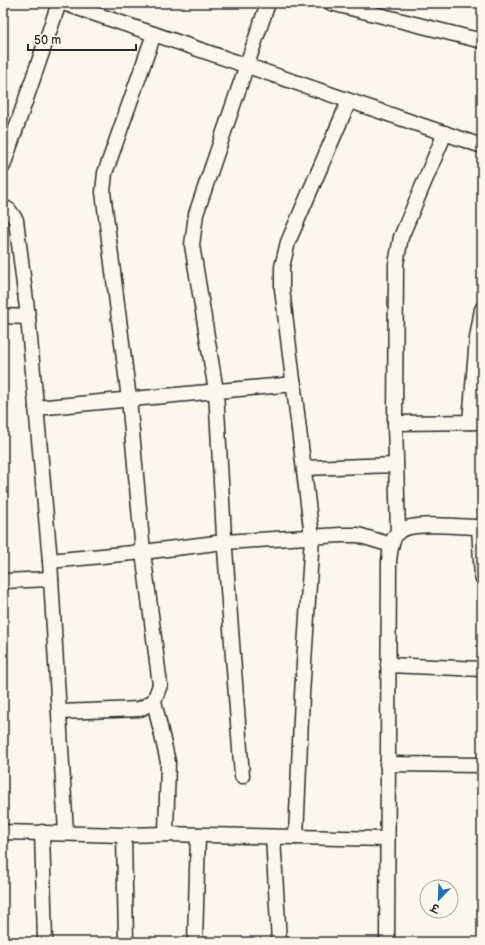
<svg xmlns="http://www.w3.org/2000/svg" width="485" height="945" font-family="'Balsamiq Sans','Playpen Sans Deva',sans-serif">
  <rect width="100%" height="100%" fill="#fbf7ec"/>
  <filter id="ink" filterUnits="userSpaceOnUse"><feTurbulence type="fractalNoise" baseFrequency=".025" numOctaves="2"/><feDisplacementMap in="SourceGraphic" scale="8" xChannelSelector="R" yChannelSelector="G"/><feConvolveMatrix kernelMatrix="1 2 1 2 8 2 1 2 1" color-interpolation-filters="sRGB"/></filter>
  <g filter="url(#ink)">
    <g fill="none" stroke-linecap="round" stroke-linejoin="round">
      <!-- street casing -->
      <g stroke="#2b2b2b" stroke-width="17">
        <g id="street">
          <path d="M63 3 482 146"/>
          <path d="M331 3 482 41"/>
          <path d="M3 166 59 3"/>
          <path d="M3 207 9 210 16 220 28 317 50 561 66 833"/>
          <path d="M3 316 28 317"/>
          <path d="M36 408 294 384"/>
          <path d="M470 422 477 338 482 309"/>
          <path d="M395 423 482 422"/>
          <path d="M304 468 396 465"/>
          <path d="M479 528 482 577"/>
          <path d="M398 532 395 423 396 264 401 237 445 133"/>
          <path d="M50 561 143 552 224 542 341 535H358L391 545"/>
          <path d="M3 581 51 579"/>
          <path d="M388 665 482 669"/>
          <path d="M154 701 168 762 166 834"/>
          <path d="M59 712 140 709 154 701 160 685 143 552 129 399 103 192 105 173 154 34"/>
          <path d="M387 764 482 765"/>
          <path d="M242 776 224 536 216 391 192 245 196 214 268 3"/>
          <path d="M3 832 124 835 166 834 387 839"/>
          <path d="M42 832 45 942"/>
          <path d="M124 835 126 942"/>
          <path d="M273 837 279 942"/>
          <path d="M296 837 302 695 312 537 282 289V267L288 242 349 101"/>
          <path d="M195 942 198 835"/>
          <path d="M387 942 389 561C390 552 391 539 398 532 412 520 463 528 482 527"/>
        </g>
      </g>
      <!-- street -->
      <use href="#street" stroke="#fbf7ec" stroke-width="14"/>
    </g>
  </g>
  <!-- margin -->
  <rect width="485" height="945" fill="none" stroke="#fbf7ec" stroke-width="16"/>
  <rect x="8" y="8" width="469" height="929" fill="none" stroke="#2b2b2b" stroke-width="1.5" filter="url(#ink)"/>
  <!-- north arrow -->
  <g transform="translate(439 899) rotate(203)"><circle r="19" fill="#fbf7ec" stroke="#a8a59f"/>
  <path d="M0-3L7 15L0 10L-7 15Z" fill="#1f6fb2"/>
  <text y="-6" font-size="11" font-weight="bold" text-anchor="middle" fill="#2b2b2b">उ</text>
  </g>
  <!-- scale -->
  <path d="M28 44v6h108v-6" fill="none" stroke="#2b2b2b" stroke-width="2"/>
  <text x="34" y="44" font-size="12" fill="#2b2b2b" stroke="#fbf7ec" stroke-width="3" paint-order="stroke">50 m</text>
</svg>
